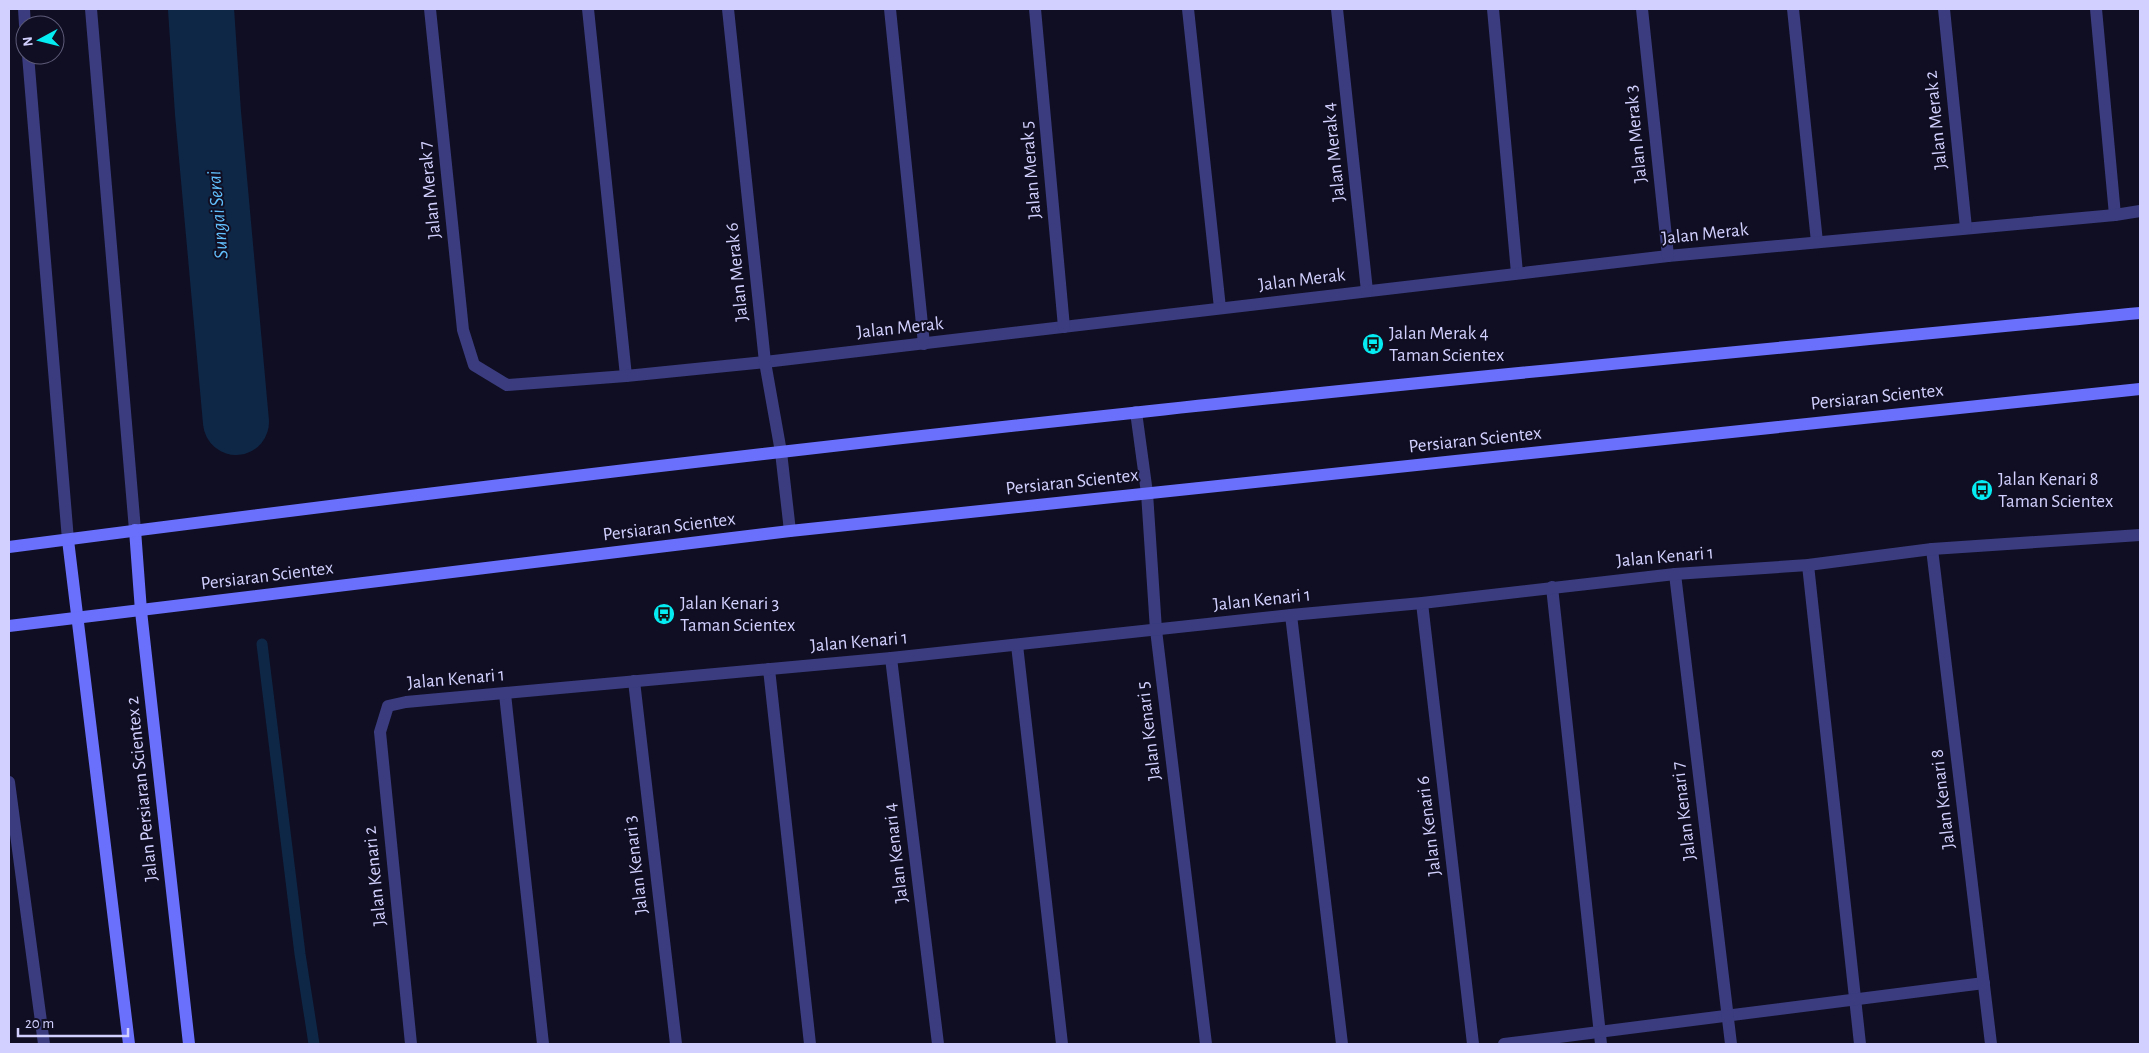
<svg xmlns="http://www.w3.org/2000/svg" width="2149" height="1053" font-family="'Alegreya Sans',sans-serif">
  <rect width="100%" height="100%" fill="#100e22"/>
  <g fill="none" stroke-linecap="round" stroke-linejoin="round">
    <!-- stream -->
    <path stroke="#0e2746" stroke-width="11" d="M262 644 300 954 314 1044"/>
    <!-- river -->
    <path stroke="#0e2746" stroke-width="66" d="M201 9 208 113 236 422"/>
    <!-- lane -->
    <g stroke="#3a3c7f" stroke-width="12">
      <path d="M24 9 25 25"/>
      <path d="M91 9 135 530"/>
      <path d="M588 9 626 376"/>
      <path d="M890 9 924 344"/>
      <path d="M1188 9 1220 308"/>
      <path d="M1493 9 1517 273"/>
      <path d="M1793 9 1817 242"/>
      <path d="M2096 9 2115 215"/>
      <path d="M28 55 68 540"/>
      <path d="M1808 565 1860 1044"/>
      <path d="M1552 587 1601 1044"/>
      <path d="M1291 615 1342 1044"/>
      <path d="M1017 645 1062 1044"/>
      <path d="M769 669 810 1044"/>
      <path d="M505 694 543 1044"/>
      <path d="M1504 1044 1984 983"/>
    </g>
    <!-- street -->
    <g stroke="#3a3c7f" stroke-width="12">
      <path d="M430 9 463 330 474 365 507 385 626 376 765 362 1668 256 2115 215 2140 211"/>
      <path d="M728 9 765 362 781 452 790 531"/>
      <path d="M1035 9 1064 327"/>
      <path d="M1337 9 1367 291"/>
      <path d="M1642 9 1668 256"/>
      <path d="M1944 9 1966 228"/>
      <path d="M1136 412 1147 493 1156 630 1206 1044"/>
      <path d="M1932 549 1991 1044"/>
      <path d="M1675 574 1731 1044"/>
      <path d="M1422 603 1473 1044"/>
      <path d="M891 658 938 1044"/>
      <path d="M634 681 676 1044"/>
      <path d="M9 782 44 1044"/>
      <path d="M411 1044 380 732 388 706 406 702 891 658 1291 615 1422 603 1675 574 1808 565 1932 549 2140 535"/>
    </g>
    <!-- secondary -->
    <g stroke="#6a70fb" stroke-width="12">
      <path d="M135 530 141 611 189 1044"/>
      <path d="M68 540 129 1044"/>
      <path d="M9 547C383 498 757 453 1132 413 1468 376 1804 346 2140 313"/>
      <path d="M9 626 790 531 2140 389"/>
    </g>
  </g>
  <!-- icons -->
  <defs>
    <g id="bus-disc" transform="scale(1.125)"><circle r="9.5" fill="#06ecf3" stroke="#100e22"/><path d="M-5-6H5V4H4V6H2V4H-2V6H-4V4H-5ZM-3.5-4V0h7V-4ZM-3.5 1.2v1.5H-2V1.2ZM2 1.2v1.5H3.5V1.2Z" fill="#111"/></g>
  </defs>
  <g fill-rule="evenodd">
    <use href="#bus-disc" x="1373" y="344"/>
    <use href="#bus-disc" x="1982" y="490"/>
    <use href="#bus-disc" x="664" y="614"/>
  </g>
  <g text-anchor="middle" dominant-baseline="central" stroke-width="4" stroke-linejoin="round" paint-order="stroke">
    <!-- street labels -->
    <g font-size="19" fill="#d2d0fe" stroke="#100e22">
      <text transform="translate(1936 120) rotate(-96)">Jalan Merak 2</text>
      <text transform="translate(1636 134) rotate(-96)">Jalan Merak 3</text>
      <text transform="translate(1334 152) rotate(-96)">Jalan Merak 4</text>
      <text transform="translate(1031 170) rotate(-95)">Jalan Merak 5</text>
      <text transform="translate(430 190) rotate(-96)">Jalan Merak 7</text>
      <text transform="translate(1705 234) rotate(-6)">Jalan Merak</text>
      <text transform="translate(737 272) rotate(-96)">Jalan Merak 6</text>
      <text transform="translate(1302 280) rotate(-7)">Jalan Merak</text>
      <text transform="translate(900 328) rotate(-6)">Jalan Merak</text>
      <text transform="translate(1877 397) rotate(-6)">Persiaran Scientex</text>
      <text transform="translate(1475 440) rotate(-6)">Persiaran Scientex</text>
      <text transform="translate(1072 482) rotate(-6)">Persiaran Scientex</text>
      <text transform="translate(669 527) rotate(-7)">Persiaran Scientex</text>
      <text transform="translate(1665 557) rotate(-5)">Jalan Kenari 1</text>
      <text transform="translate(267 576) rotate(-7)">Persiaran Scientex</text>
      <text transform="translate(1262 600) rotate(-6)">Jalan Kenari 1</text>
      <text transform="translate(859 642) rotate(-5)">Jalan Kenari 1</text>
      <text transform="translate(456 679) rotate(-5)">Jalan Kenari 1</text>
      <text transform="translate(1149 731) rotate(-97)">Jalan Kenari 5</text>
      <text transform="translate(142 789) rotate(-96)">Jalan Persiaran Scientex 2</text>
      <text transform="translate(1943 799) rotate(-97)">Jalan Kenari 8</text>
      <text transform="translate(1684 811) rotate(-97)">Jalan Kenari 7</text>
      <text transform="translate(1429 826) rotate(-97)">Jalan Kenari 6</text>
      <text transform="translate(896 853) rotate(-97)">Jalan Kenari 4</text>
      <text transform="translate(636 865) rotate(-97)">Jalan Kenari 3</text>
      <text transform="translate(375 876) rotate(-96)">Jalan Kenari 2</text>
    </g>
    <!-- poi labels -->
    <g font-size="19" fill="#d2d0fe" stroke="#100e22" text-anchor="start">
      <text x="1389" y="333">Jalan Merak 4<tspan x="1389" dy="22">Taman Scientex</tspan></text>
      <text x="1998" y="479">Jalan Kenari 8<tspan x="1998" dy="22">Taman Scientex</tspan></text>
      <text x="680" y="603">Jalan Kenari 3<tspan x="680" dy="22">Taman Scientex</tspan></text>
    </g>
    <!-- water labels -->
    <g font-size="20" font-style="italic" fill="#61befb" stroke="#100e22">
      <text transform="translate(218 215) rotate(-95)">Sungai Serai</text>
    </g>
  </g>
  <!-- border -->
  <rect width="2149" height="1053" fill="none" stroke="#d2d0fe" stroke-width="20"/>
  <!-- north arrow -->
  <g transform="translate(40 40) rotate(263)"><circle r="24" fill="#100e22" stroke="#5e5c7a"/>
  <path d="M0-4L9 19L0 12L-9 19Z" fill="#06ecf3"/>
  <text y="-8" font-size="14" font-weight="bold" text-anchor="middle" fill="#d2d0fe">N</text>
  </g>
  <!-- scale -->
  <path d="M18 1028v8h110v-8" fill="none" stroke="#d2d0fe" stroke-width="2.5"/>
  <text x="25" y="1028" font-size="15" fill="#d2d0fe" stroke="#100e22" stroke-width="4" paint-order="stroke">20 m</text>
</svg>
